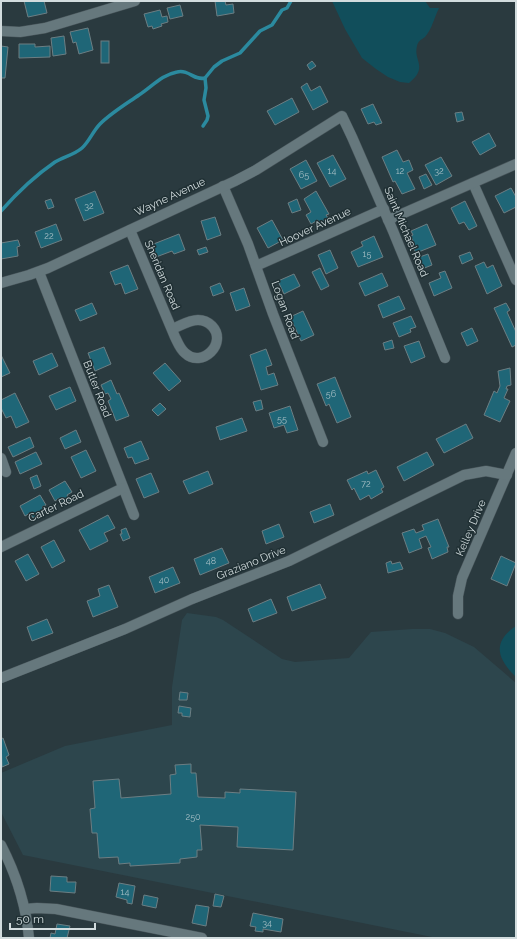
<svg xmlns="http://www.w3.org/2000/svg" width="517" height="939" font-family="Raleway,sans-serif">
  <rect width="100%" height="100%" fill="#2a3a3f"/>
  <!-- built -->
  <path fill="#2d464d" d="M187 613 216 617 223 620 282 659 295 662 349 658 371 632 412 629H430L445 633 474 647 516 683V938H437L23 855 1 812V773L65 746 172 725V687L182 620Z"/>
  <!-- green -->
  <g fill="#114e5b">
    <path d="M332 1H425L430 8H439C434 18 432 29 425 37 421 40 418 41 417 46 413 61 429 67 409 83L400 82 388 77 376 69 362 58 345 29Z"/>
    <path d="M516 626V677C498 660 491 642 516 626Z"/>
  </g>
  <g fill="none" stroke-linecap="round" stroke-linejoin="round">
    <!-- stream -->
    <g stroke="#2b8a9f" stroke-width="3.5">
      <path d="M203 126 207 120 208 116 204 100 206 88 205 78"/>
      <path d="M1 211C16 194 36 175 55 162 63 157 74 155 82 148 89 142 93 131 100 124 111 113 126 104 139 95 152 87 161 75 177 72 189 69 194 81 205 78L214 67 222 61 240 53 260 31 272 25 282 10 287 8 291 1"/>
    </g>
  </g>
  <!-- building -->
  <g fill="#1f6677" stroke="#6c7e83">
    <path d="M24 1H44L47 13 28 17Z"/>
    <path d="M215 1H225L226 5 233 4 234 13 217 16Z"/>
    <path d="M180 5 183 16 170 19 167 8Z"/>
    <path d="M160 10 162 17 167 16 168 22 161 24 162 26 153 29 152 26 148 27 144 14Z"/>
    <path d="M88 28 93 50 79 54 76 42 73 43 70 32Z"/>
    <path d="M64 36 66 54 53 56 51 38Z"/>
    <rect x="101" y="41" width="8" height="22"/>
    <path d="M19 44H35V47L50 46V57L19 58Z"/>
    <path d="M1 46 8 47 5 78H1Z"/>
    <path d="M312 61 316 66 310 70 307 65Z"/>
    <path d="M307 83 311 91 320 86 328 102 313 110 301 87Z"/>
    <path d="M292 98 299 112 275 125 267 111Z"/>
    <path d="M373 104 382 123 376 125 374 122 368 124 361 109Z"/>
    <path d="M462 112 464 120 457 122 455 113Z"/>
    <path d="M489 133 496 146 480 155 472 142Z"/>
    <path d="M397 150 403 162 409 160 413 170 407 173 415 189 402 194 395 181 393 182 382 157Z"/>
    <path d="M333 155 346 179 330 187 317 163Z"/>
    <path d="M441 157 452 176 436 185 425 165Z"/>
    <path d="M306 160 317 181 301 189 290 169Z"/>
    <path d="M426 174 432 185 424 189 419 177Z"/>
    <path d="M511 188 516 197V207L504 213 495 196Z"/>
    <path d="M95 191 104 213 84 221 75 199Z"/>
    <path d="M316 191 329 214 326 215 328 218 320 223 318 220 311 224 306 215 311 212 304 199Z"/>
    <path d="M51 199 54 207 48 209 45 201Z"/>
    <path d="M297 199 301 210 292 213 288 203Z"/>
    <path d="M465 201 477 226 469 230 464 222 459 224 451 208Z"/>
    <path d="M215 217 221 235 207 240 201 221Z"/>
    <path d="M272 220 283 240 268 248 257 228Z"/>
    <path d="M56 224 62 240 41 248 35 232Z"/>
    <path d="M427 224 436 245 416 253 412 245 414 244 411 236 413 235 411 231Z"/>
    <path d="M179 234 185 250 174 254 172 251 156 257 151 245Z"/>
    <path d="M374 236 383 257 358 267 351 252 363 246 361 242Z"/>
    <path d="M18 240 20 246 17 247 18 256 1 259V243Z"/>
    <path d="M206 247 208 252 199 255 197 250Z"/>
    <path d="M330 250 338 268 326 274 318 255Z"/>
    <path d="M470 252 473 259 462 264 459 256Z"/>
    <path d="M428 254 432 265 422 269 417 258Z"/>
    <path d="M484 262 487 268 493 265 502 286 487 294 475 266Z"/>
    <path d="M128 265 138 289 125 294 121 283 115 285 110 272Z"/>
    <path d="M320 268 329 286 321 290 312 272Z"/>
    <path d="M445 271 452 288 434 296 429 283 441 278 439 273Z"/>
    <path d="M382 273 388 286 365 296 359 283Z"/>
    <path d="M294 274 300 286 284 294 278 281Z"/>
    <path d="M220 283 224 292 213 296 210 287Z"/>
    <path d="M244 288 250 306 236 311 230 293Z"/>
    <path d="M399 296 405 309 383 318 378 305Z"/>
    <path d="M92 303 97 314 80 321 75 310Z"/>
    <path d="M506 303 510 310 507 312 516 332V345L512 347 494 308Z"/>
    <path d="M303 311 314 335 301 341 290 317Z"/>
    <path d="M411 316 416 327 410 329 411 332 399 337 393 323Z"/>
    <path d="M472 328 478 341 467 346 461 333Z"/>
    <path d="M392 340 394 348 385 350 383 343Z"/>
    <path d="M419 341 425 357 411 363 404 346Z"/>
    <path d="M104 347 111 364 95 371 88 353Z"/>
    <path d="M266 349 272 365 266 367 268 375 274 373 278 385 261 390 250 355Z"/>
    <path d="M52 353 58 366 39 375 33 361Z"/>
    <path d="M1 355 10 373 1 377Z"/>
    <path d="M165 363 181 381 169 391 153 373Z"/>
    <path d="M510 368 511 385 507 386 506 389H508L504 398 510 401 500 422 484 415 494 391 497 393 500 386 498 371Z"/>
    <path d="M335 377 351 417 337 423 329 404 326 406 317 384Z"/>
    <path d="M111 380 117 394 119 393 129 416 116 421 108 401 111 399 108 393 105 394 101 385Z"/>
    <path d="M70 387 76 401 56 410 49 396Z"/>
    <path d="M15 393 29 422 16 428 11 416 6 418 1 408V400Z"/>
    <path d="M261 400 263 409 256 411 253 402Z"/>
    <path d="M160 403 166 409 158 416 152 410Z"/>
    <path d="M290 406 298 430 287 433 284 425 274 428 269 413Z"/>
    <path d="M242 418 247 431 220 440 216 427Z"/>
    <path d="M466 424 473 438 444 453 436 439Z"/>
    <path d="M76 430 81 442 65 449 60 438Z"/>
    <path d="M30 437 34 447 13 457 8 447Z"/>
    <path d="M141 441 149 459 135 464 132 457 128 458 124 448Z"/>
    <path d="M86 450 96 471 81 478 71 457Z"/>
    <path d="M36 452 42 464 20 474 15 462Z"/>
    <path d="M427 452 434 465 404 481 397 467Z"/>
    <path d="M376 470 384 487 381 489 383 492 371 499 369 495 360 500 354 488 352 490 347 480 367 471 368 474Z"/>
    <path d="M208 471 213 484 189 494 183 481Z"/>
    <path d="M151 473 159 492 144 498 136 479Z"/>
    <path d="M37 475 41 486 34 489 30 478Z"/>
    <path d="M65 481 72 492 67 495 70 500 63 504 59 498 55 501 49 490Z"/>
    <path d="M40 495 46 505 42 507 45 512 33 518 30 513 25 516 20 506Z"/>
    <path d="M330 504 334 515 314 523 310 512Z"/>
    <path d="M108 515 115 528 104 533 108 541 90 550 79 530Z"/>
    <path d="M438 519 449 547H447L448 552 432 559 428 548 431 547 426 536 419 539 422 548 409 553 402 533 414 529 416 533 424 530 422 525Z"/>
    <path d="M279 524 284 537 266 544 262 531Z"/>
    <path d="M126 528 130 538 123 541 120 534H122L121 530Z"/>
    <path d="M54 540 65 561 52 568 41 547Z"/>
    <path d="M222 548 229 563 200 575 194 559Z"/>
    <path d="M28 554 39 574 26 581 15 561Z"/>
    <path d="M501 556 516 563 507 586 491 579Z"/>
    <path d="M391 561 392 564 400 562 403 569 388 573 386 563Z"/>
    <path d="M173 567 180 583 155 593 149 577Z"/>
    <path d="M320 584 326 598 292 611 287 597Z"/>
    <path d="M109 585 118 607 93 617 87 601 100 596 98 589Z"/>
    <path d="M271 599 277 613 253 622 248 609Z"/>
    <path d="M47 619 53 633 32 641 27 627Z"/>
    <path d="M180 692 188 693 187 700H179Z"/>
    <path d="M179 706 191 708 190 717 182 716V713H178Z"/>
    <path d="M3 738 9 755 6 757 9 764 2 767 1 739Z"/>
    <path d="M191 764V773H196L198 797 225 798V792L240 793V789L296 792 293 850 237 847 238 827 200 825 202 850H197V857L180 859V863L130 866V863L119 864 118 857 99 858 97 833H92L90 809 95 808 93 781 119 779 121 798 171 794 170 775 176 774 175 765Z"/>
    <path d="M51 876 67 877V882H76L75 893 50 891Z"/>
    <path d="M119 883 135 886 132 904 127 903V900L116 897Z"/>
    <path d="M215 894 224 896 221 907 213 906Z"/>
    <path d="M144 895 158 898 156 908 142 905Z"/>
    <path d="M196 905 209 907 206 926 192 923Z"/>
    <path d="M253 913 283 919 281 932 263 929V932L255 931 256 927 250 926Z"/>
    <path d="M57 924 70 926 67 938H50L51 933 55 934Z"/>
  </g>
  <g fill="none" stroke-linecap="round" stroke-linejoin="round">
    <!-- street casing -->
    <g stroke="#48555a" stroke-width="11">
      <g id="street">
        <path d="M1 31 20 32 45 28 135 1"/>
        <path d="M473 183 516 280"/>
        <path d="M223 186 248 244 273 314 323 442"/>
        <path d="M388 220 516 164"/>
        <path d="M130 230 175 337C178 343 180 349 185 353 202 369 228 343 212 326 208 322 203 320 198 320 189 320 180 326 172 329"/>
        <path d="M256 266 384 209"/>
        <path d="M39 272 134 515"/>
        <path d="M1 283 29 275 48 268 235 181 256 170 342 116 352 137 393 231 445 358"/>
        <path d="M1 458 6 472"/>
        <path d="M1 547 123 488"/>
        <path d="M458 614V596L462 578 516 453"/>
        <path d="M1 678 125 629 192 599 289 561 464 475 486 471 507 475"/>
        <path d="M25 909 37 908 56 909 202 938"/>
      </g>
    </g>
    <!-- secondary casing -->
    <g stroke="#48555a" stroke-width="11">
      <path id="secondary" d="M1 845C16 874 26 905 29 938"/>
    </g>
    <!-- street -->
    <use href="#street" stroke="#66787d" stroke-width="10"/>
    <!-- secondary -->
    <use href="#secondary" stroke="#66787d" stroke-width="10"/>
  </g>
  <g text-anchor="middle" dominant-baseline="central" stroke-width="3" stroke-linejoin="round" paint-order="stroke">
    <!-- number labels -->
    <g font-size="9" fill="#a5bec4">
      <text x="332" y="171">14</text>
      <text x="400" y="171">12</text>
      <text x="439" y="171">32</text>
      <text x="304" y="175">65</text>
      <text x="89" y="206">32</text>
      <text x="49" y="236">22</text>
      <text x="367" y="254">15</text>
      <text x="331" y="394">56</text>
      <text x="282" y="419">55</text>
      <text x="366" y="484">72</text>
      <text x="211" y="561">48</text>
      <text x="164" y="580">40</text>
      <text x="193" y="817">250</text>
      <text x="125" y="892">14</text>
      <text x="267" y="923">34</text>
    </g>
    <!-- street labels -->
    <g font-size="11" fill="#d2dcde" stroke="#203034">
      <text transform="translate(170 197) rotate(-25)">Wayne Avenue</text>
      <text transform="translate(315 227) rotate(-25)">Hoover Avenue</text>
      <text transform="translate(406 232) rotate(67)">Saint Michael Road</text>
      <text transform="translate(162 275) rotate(67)">Sheridan Road</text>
      <text transform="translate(285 310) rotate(70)">Logan Road</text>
      <text transform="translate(97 389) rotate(69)">Butler Road</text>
      <text transform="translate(56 506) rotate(-26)">Carter Road</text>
      <text transform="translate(471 528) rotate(-67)">Kelley Drive</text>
      <text transform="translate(251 563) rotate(-22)">Graziano Drive</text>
    </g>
  </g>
  <!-- border -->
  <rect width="517" height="939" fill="none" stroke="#d2dcde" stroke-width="4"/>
  <!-- scale -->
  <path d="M10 923v6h85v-6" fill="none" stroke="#d2dcde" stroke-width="2"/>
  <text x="16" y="923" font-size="12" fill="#d2dcde" stroke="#203034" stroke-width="3" paint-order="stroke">50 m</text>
</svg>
